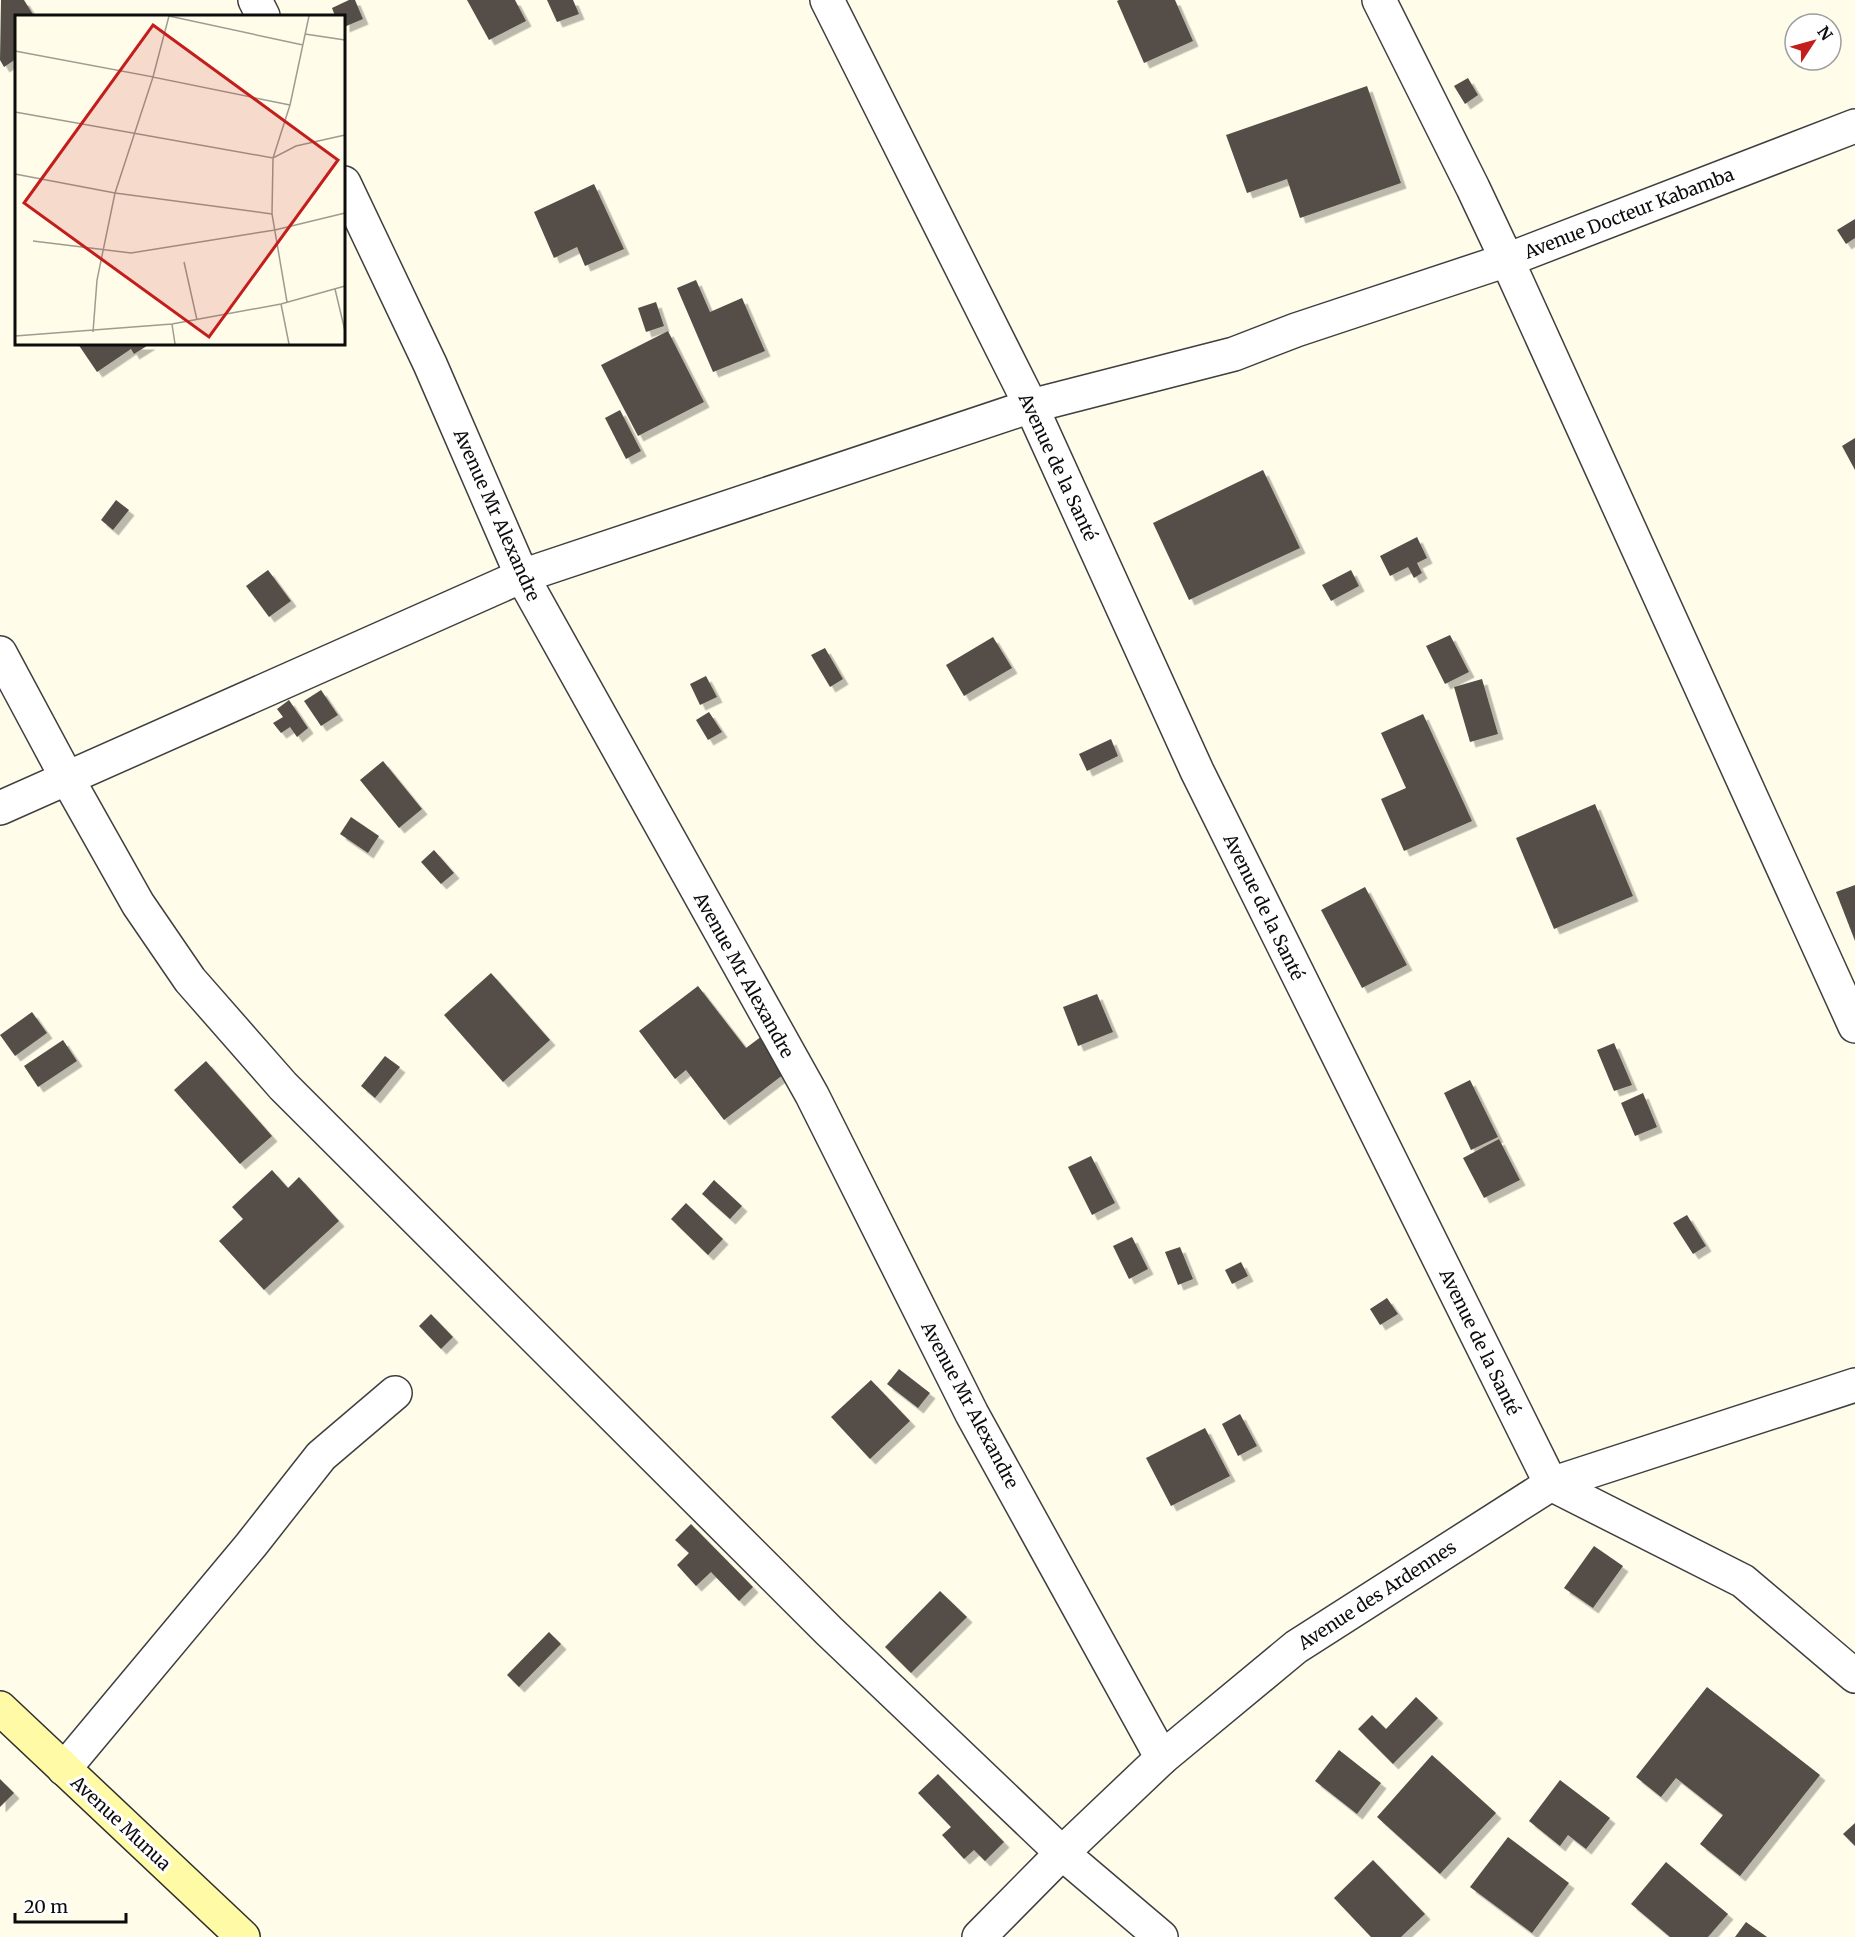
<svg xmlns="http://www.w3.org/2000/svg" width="1855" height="1937" font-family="Merriweather,serif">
  <defs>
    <filter id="shadow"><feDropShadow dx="5.5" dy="5.5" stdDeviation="0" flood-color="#0004"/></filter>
  </defs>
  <rect width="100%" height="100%" fill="#fffcea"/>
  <!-- building -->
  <g fill="#554d47" filter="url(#shadow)">
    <path d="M1 0H24L34 16H16V59L4 67 0 60Z"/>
    <path d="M349 0H355L363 19 344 27V16H335L332 8Z"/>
    <path d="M467 0H515L526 21 489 40Z"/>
    <path d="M547 0H573L579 14 557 22Z"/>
    <path d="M1119 0H1175L1193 41 1144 63 1117 1Z"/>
    <path d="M1468 78 1478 95 1465 104 1454 86Z"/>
    <path d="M1367 86 1401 183 1300 218 1287 179 1247 193 1226 135Z"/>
    <path d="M594 184 624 249 585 266 577 247 554 258 534 212Z"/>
    <path d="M1855 219V238L1846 244 1837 230Z"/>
    <path d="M696 280 710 312 742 298 765 351 713 372 677 288Z"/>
    <path d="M656 302 664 326 646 332 638 308Z"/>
    <path d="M668 331 704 402 638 436 601 365Z"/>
    <path d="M78 344H150L134 354 131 349 97 372Z"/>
    <path d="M620 410 641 451 626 459 605 418Z"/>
    <path d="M1855 438V470L1842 446Z"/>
    <path d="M1263 470 1300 548 1189 600 1153 523Z"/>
    <path d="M116 500 129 510 113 530 101 520Z"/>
    <path d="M1417 537 1427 558 1417 563 1422 573 1414 578 1408 567 1390 576 1380 556Z"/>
    <path d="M268 570 291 601 269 617 246 586Z"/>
    <path d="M1351 570 1359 586 1331 601 1322 585Z"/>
    <path d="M1450 635 1469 672 1445 684 1426 646Z"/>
    <path d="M993 637 1012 668 964 696 946 665Z"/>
    <path d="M825 648 843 679 830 687 811 655Z"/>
    <path d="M706 676 717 697 700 705 690 684Z"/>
    <path d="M1482 679 1498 734 1470 742 1454 687Z"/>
    <path d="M321 690 338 715 321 726 304 701Z"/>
    <path d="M289 700 308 728 297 737 290 727 281 733 273 723 283 717 277 709Z"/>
    <path d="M709 712 722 732 708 740 696 720Z"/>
    <path d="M1423 714 1472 821 1404 851 1381 799 1406 788 1381 733Z"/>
    <path d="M1111 739 1118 756 1087 771 1079 754Z"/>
    <path d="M383 761 422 809 399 828 360 780Z"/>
    <path d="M1595 804 1633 896 1554 929 1516 838Z"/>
    <path d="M351 817 379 836 368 853 340 834Z"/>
    <path d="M434 850 454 873 441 884 421 862Z"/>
    <path d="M1855 885V941L1836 892Z"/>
    <path d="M1365 887 1407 965 1362 988 1321 910Z"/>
    <path d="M491 973 550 1040 503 1082 444 1015Z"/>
    <path d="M698 986 746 1048 762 1036 788 1071 724 1120 686 1070 675 1079 639 1031Z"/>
    <path d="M1097 994 1113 1032 1078 1046 1063 1007Z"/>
    <path d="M32 1012 47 1033 15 1056 0 1035Z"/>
    <path d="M63 1040 77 1061 38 1087 24 1066Z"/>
    <path d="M1614 1043 1632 1085 1614 1091 1597 1050Z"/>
    <path d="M385 1056 400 1067 375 1098 361 1086Z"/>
    <path d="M206 1061 272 1136 240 1164 174 1090Z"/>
    <path d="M1470 1080 1498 1137 1471 1150 1444 1093Z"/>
    <path d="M1643 1093 1657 1127 1635 1136 1621 1103Z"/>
    <path d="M1499 1139 1520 1180 1484 1198 1463 1158Z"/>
    <path d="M1091 1156 1115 1203 1092 1215 1068 1167Z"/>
    <path d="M272 1170 288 1188 299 1177 339 1221 264 1290 219 1241 243 1219 232 1207Z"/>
    <path d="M714 1180 742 1206 730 1219 702 1194Z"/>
    <path d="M686 1203 723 1239 708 1255 671 1219Z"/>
    <path d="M1687 1215 1706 1246 1693 1254 1673 1223Z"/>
    <path d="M1132 1237 1148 1269 1129 1279 1113 1246Z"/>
    <path d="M1180 1247 1193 1279 1178 1285 1165 1252Z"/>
    <path d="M1241 1262 1248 1276 1232 1284 1225 1270Z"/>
    <path d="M1387 1298 1398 1314 1380 1325 1370 1309Z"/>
    <path d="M431 1314 453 1337 441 1349 419 1326Z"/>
    <path d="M899 1369 930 1393 918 1408 887 1384Z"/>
    <path d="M871 1380 910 1421 870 1459 831 1417Z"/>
    <path d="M1240 1414 1257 1446 1238 1456 1222 1424Z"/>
    <path d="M1205 1428 1230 1476 1171 1506 1146 1458Z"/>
    <path d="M691 1524 753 1587 739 1601 711 1572 696 1586 677 1565 689 1553 675 1540Z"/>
    <path d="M1594 1546 1623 1566 1593 1608 1564 1588Z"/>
    <path d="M940 1591 967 1617 911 1673 885 1647Z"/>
    <path d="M549 1632 561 1644 519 1687 507 1675Z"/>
    <path d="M1707 1687 1820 1775 1740 1876 1700 1844 1723 1815 1676 1778 1661 1797 1636 1777Z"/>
    <path d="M1416 1697 1438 1718 1393 1764 1358 1729 1372 1715 1386 1729Z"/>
    <path d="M1339 1750 1381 1783 1357 1814 1315 1781Z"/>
    <path d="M1432 1755 1496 1813 1440 1874 1377 1817Z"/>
    <path d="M938 1774 1004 1842 985 1861 974 1850 964 1859 942 1835 951 1827 918 1793Z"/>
    <path d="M0 1779 14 1793 0 1807Z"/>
    <path d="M1560 1780 1610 1818 1586 1849 1568 1835 1560 1846 1529 1821Z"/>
    <path d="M1855 1823V1846L1843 1834Z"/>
    <path d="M1508 1837 1569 1883 1532 1933 1470 1887Z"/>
    <path d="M1373 1860 1425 1914 1401 1937H1371L1334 1898Z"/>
    <path d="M1666 1862 1728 1914 1708 1937H1670L1631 1904Z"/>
    <path d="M1746 1922 1767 1937H1735Z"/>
  </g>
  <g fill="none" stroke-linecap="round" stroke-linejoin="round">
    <!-- minor casing -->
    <g stroke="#3f3f3f" stroke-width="36">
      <g id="minor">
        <path d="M255 0 263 16"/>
        <path d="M827 0 1031 406 1197 771 1551 1484 1743 1581 1855 1676"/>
        <path d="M1379 0 1473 188 1507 260 1855 126"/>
        <path d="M344 183 430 364 522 576 812 1095 972 1414 1162 1758"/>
        <path d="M0 653 67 778 138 904 190 980 283 1086 829 1631 1062 1853 1161 1937"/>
        <path d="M0 808 522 576 1031 406 1234 354 1296 330 1507 260 1855 1026"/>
        <path d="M64 1769 251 1545 321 1456 395 1393"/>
        <path d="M979 1937 1062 1853 1162 1758 1296 1647 1551 1484 1855 1385"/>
      </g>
    </g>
    <!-- secondary casing -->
    <g stroke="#2e2e2e" stroke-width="36">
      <path id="secondary" d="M0 1708 243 1937"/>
    </g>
    <!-- minor -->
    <use href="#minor" stroke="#fff" stroke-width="33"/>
    <!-- secondary -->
    <use href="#secondary" stroke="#fffaa5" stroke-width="33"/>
  </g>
  <g text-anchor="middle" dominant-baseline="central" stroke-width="6" stroke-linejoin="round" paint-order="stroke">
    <!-- street labels -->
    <g font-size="18" fill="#0c0c0c" stroke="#fff">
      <text transform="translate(1629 213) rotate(-21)">Avenue Docteur Kabamba</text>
      <text transform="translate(1058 467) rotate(65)">Avenue de la Santé</text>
      <text transform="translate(497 515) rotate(66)">Avenue Mr Alexandre</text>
      <text transform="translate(1264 907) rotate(64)">Avenue de la Santé</text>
      <text transform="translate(744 975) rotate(61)">Avenue Mr Alexandre</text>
      <text transform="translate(1480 1342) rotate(64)">Avenue de la Santé</text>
      <text transform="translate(970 1405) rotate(62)">Avenue Mr Alexandre</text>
      <text transform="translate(1377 1595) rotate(-33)">Avenue des Ardennes</text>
      <text transform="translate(121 1823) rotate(43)">Avenue Munua</text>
    </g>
  </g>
  <!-- overview -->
  <g transform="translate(15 15)">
    <rect width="330" height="330" fill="#fffcea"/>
    <path fill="none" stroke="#9e9c91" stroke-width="1.5" d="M154 1 288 30M290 19 330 25M0 36 138 62 154 1M0 97 258 143 281 131 330 120M0 159 100 178 257 199M18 226 116 238 260 215 330 198M169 247 182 305M320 274 330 316M272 287 257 199 258 143 275 90 294 1M266 289 274 329M157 309 160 329M78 317 82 265 100 178 138 62 275 90M0 321 157 309 266 289 330 271"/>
    <path fill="#c31d1c" fill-opacity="0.15" stroke="#c31d1c" stroke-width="3" d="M138 10 323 145 194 322 9 188Z"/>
    <rect width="330" height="330" fill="none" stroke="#0c0c0c" stroke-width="3"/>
  </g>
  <!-- north arrow -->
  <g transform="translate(1813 42) rotate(54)"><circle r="28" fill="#ffffff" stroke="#9e9e9e" stroke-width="1.5"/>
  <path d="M0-4.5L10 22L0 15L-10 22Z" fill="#c31d1c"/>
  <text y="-9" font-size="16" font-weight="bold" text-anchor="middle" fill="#0c0c0c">N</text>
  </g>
  <!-- scale -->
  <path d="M15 1913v9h111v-9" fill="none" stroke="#0c0c0c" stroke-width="3"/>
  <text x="24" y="1913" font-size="18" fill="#0c0c0c" stroke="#ffffff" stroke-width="4.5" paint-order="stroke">20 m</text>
</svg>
